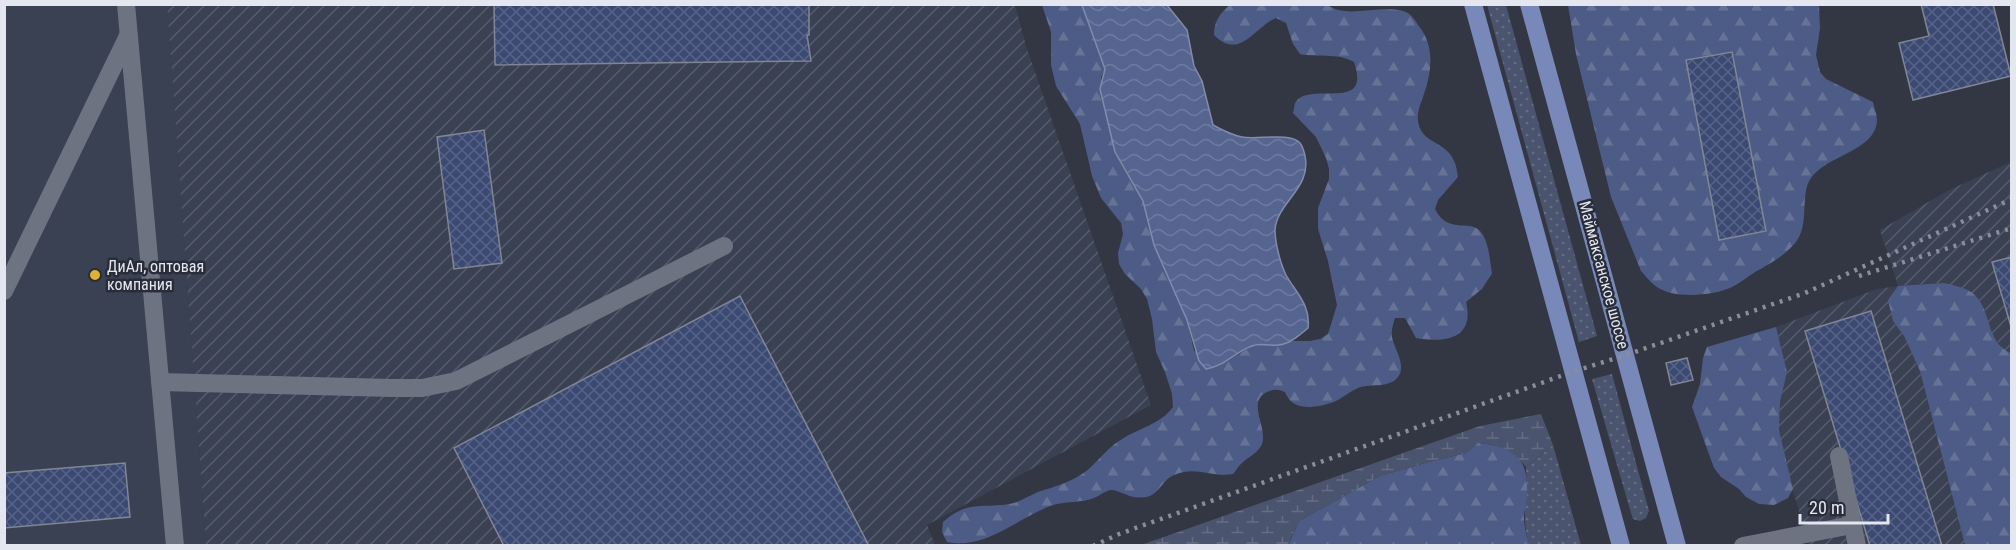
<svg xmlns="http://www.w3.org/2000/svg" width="2016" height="550" font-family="'Roboto Condensed',sans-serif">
  <defs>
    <pattern id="industrial-furrows" width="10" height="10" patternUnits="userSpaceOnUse" patternTransform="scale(1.5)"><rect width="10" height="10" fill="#3a4153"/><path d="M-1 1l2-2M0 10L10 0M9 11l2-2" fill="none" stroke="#565c6c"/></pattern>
    <pattern id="grass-dots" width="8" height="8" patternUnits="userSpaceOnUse" patternTransform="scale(1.5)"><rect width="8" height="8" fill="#4b546e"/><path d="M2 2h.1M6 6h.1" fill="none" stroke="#656d83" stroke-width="1.8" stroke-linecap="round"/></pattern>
    <pattern id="forest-firs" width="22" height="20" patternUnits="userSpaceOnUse" patternTransform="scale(1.5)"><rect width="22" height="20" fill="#4d5c86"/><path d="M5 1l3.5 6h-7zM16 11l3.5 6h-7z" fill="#667397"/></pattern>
    <pattern id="wetland-marsh" width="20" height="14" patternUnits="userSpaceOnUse" patternTransform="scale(1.5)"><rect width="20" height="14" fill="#4b546e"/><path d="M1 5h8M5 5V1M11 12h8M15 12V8" fill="none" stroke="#656d83"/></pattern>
    <pattern id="water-waves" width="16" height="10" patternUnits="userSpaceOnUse" patternTransform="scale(1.5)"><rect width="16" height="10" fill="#566590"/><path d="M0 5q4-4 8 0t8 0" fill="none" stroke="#6e7ba0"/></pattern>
    <pattern id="building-cross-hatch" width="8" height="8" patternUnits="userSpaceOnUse" patternTransform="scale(1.5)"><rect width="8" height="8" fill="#3c4a73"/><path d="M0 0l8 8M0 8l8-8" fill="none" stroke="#586487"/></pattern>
  </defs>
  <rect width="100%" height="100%" fill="#333743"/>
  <!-- built -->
  <path fill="#3a4153" d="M4 5H167L206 545H5Z"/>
  <!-- industrial -->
  <g fill="url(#industrial-furrows)">
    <path d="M167 5H1015L1027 49 1151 405 927 525 935 545H206Z"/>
    <path d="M2011 162V353L2004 350 1993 336 1983 306 1971 293 1944 283 1898 286 1893 321 1904 336 1920 371 1965 545H1809L1787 470 1779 430 1780 402 1787 372 1776 327 1877 289 1898 286 1880 230 1949 190Z"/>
  </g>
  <!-- grass -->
  <g fill="url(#grass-dots)">
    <path d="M1487 5H1506L1597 336 1579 342Z"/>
    <path d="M1612 374 1649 511 1646 518 1640 521 1633 519 1631 513 1592 379Z"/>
    <path d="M1553 445 1581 545H1530C1520 519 1528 495 1526 467Z"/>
  </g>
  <!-- forest -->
  <g fill="url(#forest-firs)">
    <path d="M1231 4H1326C1349 21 1380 2 1406 12 1411 14 1415 20 1418 25 1435 45 1432 71 1424 94 1421 103 1417 111 1418 121 1422 149 1455 137 1458 177L1438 200 1435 209C1449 237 1473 216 1483 235 1489 245 1490 262 1492 273L1482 289 1466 302C1475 339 1445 343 1416 338L1405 318H1395C1393 324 1391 331 1392 337 1394 349 1407 365 1398 377 1389 389 1370 383 1358 388 1349 392 1342 398 1334 402 1317 408 1292 412 1285 392 1278 389 1274 389 1267 392 1246 402 1268 427 1262 444 1258 453 1248 457 1242 463 1238 466 1236 471 1233 474 1211 478 1197 465 1174 475 1163 479 1159 495 1146 497 1130 500 1121 490 1111 490 1104 491 1100 496 1094 498 1081 503 1067 501 1053 505 1018 517 987 550 947 542L942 532 943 522C971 497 987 511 1017 502 1024 499 1031 495 1038 492 1054 487 1071 482 1085 472 1097 463 1106 449 1119 441 1138 428 1160 425 1173 407L1172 394 1165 372 1156 352 1152 319 1147 299 1141 289 1125 274 1119 264 1118 253 1123 234 1121 223 1101 198 1092 176 1080 124 1056 86 1051 65V32L1042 5H1082L1105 69 1101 78 1120 162 1143 201 1154 245 1187 320 1194 351 1226 362 1252 346 1262 344 1284 345 1293 341H1310L1320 339 1328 334 1337 305 1328 261 1318 229V208L1329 179V169L1326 158 1316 137 1293 113C1294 110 1294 106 1295 103 1309 79 1372 115 1354 62 1336 52 1319 58 1300 54L1293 44 1286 23 1276 18C1254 27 1240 61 1214 35 1214 21 1220 13 1231 4Z"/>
    <path d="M1568 5H1819L1820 28 1816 55 1820 72 1826 79 1873 102C1874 108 1877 114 1877 120 1876 151 1827 155 1811 178 1800 193 1809 221 1798 239 1787 255 1771 263 1755 272 1747 277 1740 283 1732 287 1716 295 1682 298 1665 291 1655 288 1648 279 1641 271L1611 197 1576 54Z"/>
    <path d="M1944 283C1953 285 1963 287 1971 292 1993 307 1984 342 2011 353V545H1965L1920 371 1904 336 1893 321 1888 300 1898 286Z"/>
    <path d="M1776 327 1787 372 1780 402 1779 430 1793 489 1788 498 1774 505 1759 504 1746 497 1739 489 1721 477 1714 468 1692 407 1700 384 1703 358 1707 347Z"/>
    <path d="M1478 443C1520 446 1531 463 1526 505 1526 509 1523 514 1524 518 1524 527 1527 537 1530 545L1288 546 1299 521 1380 476 1425 463 1466 453Z"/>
  </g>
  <!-- wetland -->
  <path fill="url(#wetland-marsh)" d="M1541 414 1553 445 1526 467C1510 448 1502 445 1478 443L1466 453 1425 463 1380 476 1299 521 1288 545H1141L1480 426Z"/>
  <!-- water -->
  <path fill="url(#water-waves)" stroke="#818cac" stroke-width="1.5" d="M1082 5H1167L1187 30 1194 66 1202 81 1213 125C1222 130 1231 135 1242 137 1257 140 1290 132 1300 143 1303 147 1304 151 1305 156 1312 188 1277 202 1275 230 1275 242 1280 263 1286 275 1296 293 1311 305 1308 328 1296 338 1287 347 1271 345 1264 345 1258 343 1252 346 1235 352 1225 366 1206 369L1199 361 1187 320 1154 245 1143 201 1115 152 1100 89 1105 69Z"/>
  <!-- building -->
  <g fill="url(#building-cross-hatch)" stroke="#808694" stroke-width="1.5">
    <path d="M494 4H809V35H807L811 61 495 65Z"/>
    <path d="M1921 4H1993L2011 76 1913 100 1899 43 1929 36Z"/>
    <path d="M1732 52 1766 231 1719 240 1686 60Z"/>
    <path d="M484 130 502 263 454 269 437 137Z"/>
    <path d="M2012 257V330L1992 262Z"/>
    <path d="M740 296 869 546H504L454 448Z"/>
    <path d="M1871 311 1942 546H1870L1805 331Z"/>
    <path d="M1687 358 1693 380 1671 385 1666 363Z"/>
    <path d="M125 463 130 517 4 528V473Z"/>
  </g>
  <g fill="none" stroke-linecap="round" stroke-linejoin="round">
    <!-- minor -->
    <g stroke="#6e7381" stroke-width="18">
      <path d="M126 4 175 546"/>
      <path d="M4 291 128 36"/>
      <path d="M160 382 392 388H422L456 381 724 246"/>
      <path d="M1839 456 1857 546"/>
      <path d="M1743 546 1852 525"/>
    </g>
    <!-- major -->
    <g stroke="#7888b8" stroke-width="18">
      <path d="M1473 4 1621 546"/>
      <path d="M1529 4 1677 546"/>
    </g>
    <!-- rail -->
    <g stroke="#8a8e98" stroke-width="4.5" stroke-dasharray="3 6" stroke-linecap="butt">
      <path d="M1859 276 2012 228"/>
      <path d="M1093 546 1119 534 1572 372 1626 355 1805 293 2012 199"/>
    </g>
  </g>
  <!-- markers -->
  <circle fill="#ddb233" stroke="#292d39" stroke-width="2" cx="95" cy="275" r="6"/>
  <g text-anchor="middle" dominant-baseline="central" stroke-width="5" stroke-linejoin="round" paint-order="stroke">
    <!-- poi labels -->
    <g font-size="16" fill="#e4e7ef" stroke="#292d39" text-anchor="start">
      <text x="107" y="266">ДиАл, оптовая<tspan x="107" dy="18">компания</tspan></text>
    </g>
    <!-- street labels -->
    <g font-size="16" fill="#e4e7ef" stroke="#292d39">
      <text transform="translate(1604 275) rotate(75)">Маймаксанское шоссе</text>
    </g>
  </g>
  <!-- border -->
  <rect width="2016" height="550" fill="none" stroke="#e4e7ef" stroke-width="12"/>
  <!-- scale -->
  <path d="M1800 514v9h88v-9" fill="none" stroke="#e4e7ef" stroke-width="3"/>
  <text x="1809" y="514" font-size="18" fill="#e4e7ef" stroke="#292d39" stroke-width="4.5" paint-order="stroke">20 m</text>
</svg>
